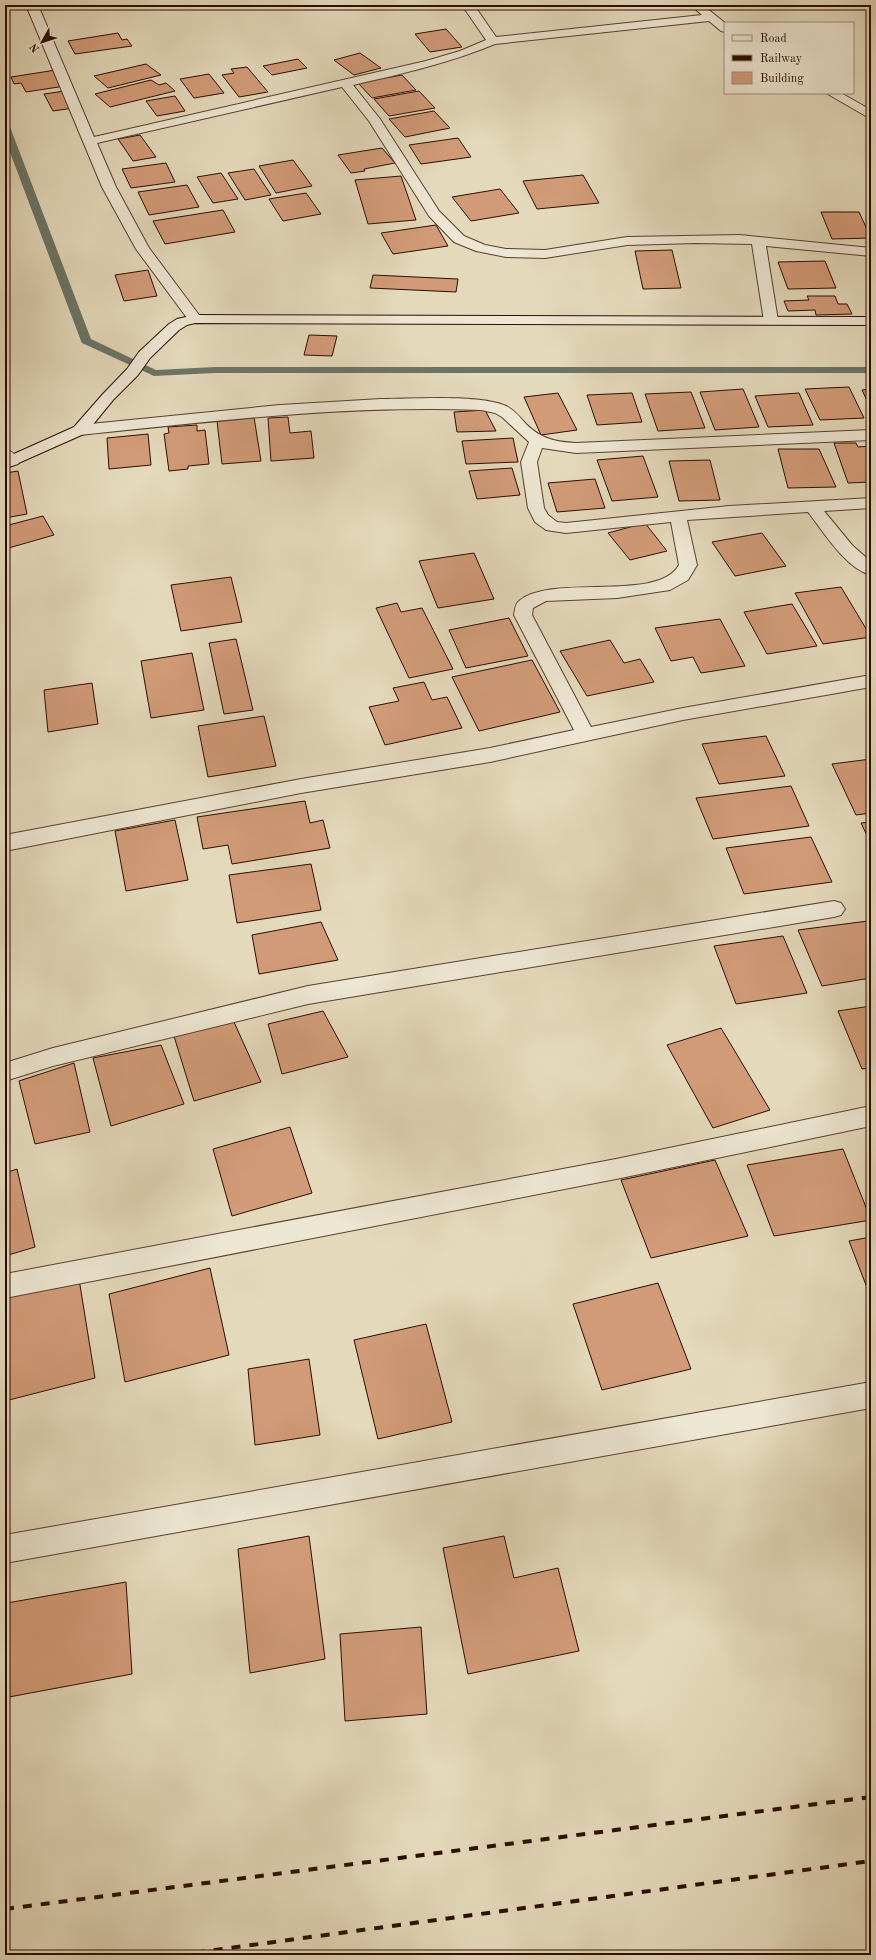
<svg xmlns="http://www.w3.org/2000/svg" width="876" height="1960" font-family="'Old Standard TT',serif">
  <rect width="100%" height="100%" fill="#e4d9bb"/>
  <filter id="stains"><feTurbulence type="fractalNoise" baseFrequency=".005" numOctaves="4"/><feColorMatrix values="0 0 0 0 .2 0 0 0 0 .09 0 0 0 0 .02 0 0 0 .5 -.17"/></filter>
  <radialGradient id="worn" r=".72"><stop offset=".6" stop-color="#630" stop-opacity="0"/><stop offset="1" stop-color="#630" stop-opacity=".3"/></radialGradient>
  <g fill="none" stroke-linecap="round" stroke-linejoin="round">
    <!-- stream -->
    <path fill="#6b7567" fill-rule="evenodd" d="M5 124 10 127 91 339 156 370 215 367H871V373H215L154 376 82 343 81 341 5 139Z"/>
  </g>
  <!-- building -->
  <g fill="#d29b78" stroke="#2a0c00">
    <path d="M446 29 462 47 430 52 415 34Z"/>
    <path d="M118 33 122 40 127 39 132 46 75 54 68 41Z"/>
    <path d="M360 53 381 68 354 75 334 60Z"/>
    <path d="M298 59 307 68 272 75 263 66Z"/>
    <path d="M146 64 161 75 108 88 94 76Z"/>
    <path d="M247 67 268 92 239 97 222 75 234 73 231 69Z"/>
    <path d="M56 70 65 86 26 92 21 83 14 84 11 77Z"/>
    <path d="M209 74 224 93 194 98 180 79Z"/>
    <path d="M402 75 416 90 372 98 358 83Z"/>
    <path d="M151 80 159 85 166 83 175 91 110 107 95 94Z"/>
    <path d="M65 91 74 108 53 111 44 94Z"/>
    <path d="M419 91 435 108 389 116 374 99Z"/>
    <path d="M175 96 185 111 157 116 146 101Z"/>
    <path d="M434 111 450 128 405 137 389 119Z"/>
    <path d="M140 135 156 157 133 161 118 139Z"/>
    <path d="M458 138 471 157 421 164 409 145Z"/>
    <path d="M382 148 395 163 364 169 365 171 351 173 338 155Z"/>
    <path d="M293 160 312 186 276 193 259 166Z"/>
    <path d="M166 163 175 182 131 188 122 169Z"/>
    <path d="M254 169 271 195 245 200 228 173Z"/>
    <path d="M221 173 238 199 213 203 197 177Z"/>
    <path d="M583 175 599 203 537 209 523 181Z"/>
    <path d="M401 176 416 220 368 224 355 180Z"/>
    <path d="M187 185 199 207 149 215 138 192Z"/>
    <path d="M500 189 519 213 471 221 452 197Z"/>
    <path d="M306 193 321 214 283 221 269 199Z"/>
    <path d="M223 210 235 232 165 244 153 221Z"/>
    <path d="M821 212H859L871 238 832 239Z"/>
    <path d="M436 225 448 246 393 254 381 233Z"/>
    <path d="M672 250 681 288 643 289 635 251Z"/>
    <path d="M825 261 836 288 788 289 778 262Z"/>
    <path d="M148 270 157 296 124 301 115 275Z"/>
    <path d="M373 275 458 279 456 292 370 288Z"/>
    <path d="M807 296H835L838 304H847L852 314 816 315 815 310 788 311 784 301 809 300Z"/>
    <path d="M309 335 337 336 332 356 304 355Z"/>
    <path d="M849 387 864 418 820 420 805 389Z"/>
    <path d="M743 389 759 427 715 430 700 392Z"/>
    <path d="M871 389V409L862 390Z"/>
    <path d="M691 392 705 428 658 431 645 394Z"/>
    <path d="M558 393 577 430 541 435 524 397Z"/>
    <path d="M632 393 642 422 597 425 587 395Z"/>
    <path d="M799 393 813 425 768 427 755 396Z"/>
    <path d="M485 410 496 431 457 432 454 412Z"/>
    <path d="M254 417 261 461 222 464 217 421Z"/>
    <path d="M288 417 290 433 311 431 314 458 271 461 268 418Z"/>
    <path d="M197 425V431L205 430 209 464 188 466V469L169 471 164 434 169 433 168 427Z"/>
    <path d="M148 434 151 465 109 469 107 438Z"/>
    <path d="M513 438 518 462 466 464 462 441Z"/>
    <path d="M834 443H856L858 447 871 446V482L848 483Z"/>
    <path d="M778 449H819L836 487 788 488Z"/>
    <path d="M643 456 658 497 612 501 597 460Z"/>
    <path d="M710 460 720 500 679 501 669 461Z"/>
    <path d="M512 468 520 495 477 499 469 471Z"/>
    <path d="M18 471 27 514 5 518V473Z"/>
    <path d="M595 479 605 508 557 512 548 483Z"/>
    <path d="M43 516 54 535 5 549V526Z"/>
    <path d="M645 523 667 551 630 560 608 533Z"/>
    <path d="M762 533 786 566 735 576 712 542Z"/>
    <path d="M474 553 494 599 438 608 419 561Z"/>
    <path d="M231 577 242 622 181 631 171 585Z"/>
    <path d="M841 587 871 637 823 644 795 593Z"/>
    <path d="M397 603 401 612 422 608 453 669 409 678 376 608Z"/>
    <path d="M792 604 817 646 767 654 744 612Z"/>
    <path d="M509 618 528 656 466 668 449 630Z"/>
    <path d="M720 619 745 666 701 673 693 657 671 661 655 628Z"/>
    <path d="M236 639 253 710 224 714 209 643Z"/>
    <path d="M610 640 624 663 640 659 654 682 587 696 560 651Z"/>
    <path d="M192 653 204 710 151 718 141 661Z"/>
    <path d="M532 660 560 712 479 731 452 677Z"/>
    <path d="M424 682 432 700 447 697 462 728 385 745 369 707 399 701 393 688Z"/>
    <path d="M92 683 98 724 48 732 44 690Z"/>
    <path d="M264 716 276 766 208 777 198 726Z"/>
    <path d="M766 736 785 776 719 784 702 744Z"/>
    <path d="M871 759V813L856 815 832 764Z"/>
    <path d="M791 786 809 826 713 839 696 798Z"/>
    <path d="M305 801 310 823 323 820 330 848 232 864 228 845 203 849 197 817Z"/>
    <path d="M175 820 188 880 126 891 115 831Z"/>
    <path d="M871 822V844L861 823Z"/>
    <path d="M811 837 832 882 744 894 726 848Z"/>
    <path d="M311 864 321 910 237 923 229 875Z"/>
    <path d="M868 921 871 927V978L822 986 798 930Z"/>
    <path d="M321 922 338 960 259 974 252 935Z"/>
    <path d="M783 936 807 993 736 1004 714 946Z"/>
    <path d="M871 1006V1068L862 1069 838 1011Z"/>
    <path d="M323 1011 348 1057 282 1074 268 1024Z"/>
    <path d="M234 1022 261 1082 194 1101 173 1033Z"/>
    <path d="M721 1028 770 1110 713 1128 667 1045Z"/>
    <path d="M161 1045 184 1104 111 1126 93 1058Z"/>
    <path d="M74 1063 90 1132 35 1144 19 1081Z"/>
    <path d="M290 1127 312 1193 232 1216 213 1149Z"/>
    <path d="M843 1149 871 1220 774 1236 747 1165Z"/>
    <path d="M715 1160 748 1236 651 1258 621 1180Z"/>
    <path d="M17 1169 35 1247 5 1256V1173Z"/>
    <path d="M871 1237V1298L849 1241Z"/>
    <path d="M210 1268 229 1355 125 1382 109 1294Z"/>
    <path d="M79 1279 95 1378 5 1401V1297Z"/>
    <path d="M658 1283 691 1369 602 1390 573 1304Z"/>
    <path d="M426 1324 452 1422 378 1439 354 1340Z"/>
    <path d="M309 1359 320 1435 255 1445 248 1369Z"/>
    <path d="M309 1536 325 1659 250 1673 238 1549Z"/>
    <path d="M504 1536 514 1578 558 1568 579 1651 468 1674 443 1548Z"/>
    <path d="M126 1582 132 1674 9 1697 7 1603Z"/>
    <path d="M421 1627 427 1714 345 1721 340 1634Z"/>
  </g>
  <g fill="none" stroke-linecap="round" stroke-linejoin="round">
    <!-- street casing -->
    <g stroke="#583f2f" stroke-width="2">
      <g id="street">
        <path d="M26 5H38L94 137 426 61 460 51 486 40 462 5H474L496 37 702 15 694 8 696 6H704L725 23V32L721 31 709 21 495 44C449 63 401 74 353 85L380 119 439 211 464 236 485 245 506 249 545 250 627 237 740 235 871 248V256L766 246 778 321 776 324H766L764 321 752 244 695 243 627 245 545 258 506 257 476 251 454 242 429 216 369 121 342 87 97 143 116 187 149 248 202 319 200 322H190L136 249 102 187Z"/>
        <path d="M826 93H841L871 110V119Z"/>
        <path d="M381 399C412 399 478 394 506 406 514 410 520 417 526 424 541 439 556 442 576 443L871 430V440L576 453 542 448 537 462 544 508 548 515 557 522 566 523 729 506 871 498V508L824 511 852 545 871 562V575C846 569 823 531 808 512L687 520 697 565 688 580 670 590 617 598 546 601 533 608 532 615 591 727 683 708 871 675V687L683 720 490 762 301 793 5 851V835L301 779 490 748 574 730 514 615C515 610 515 604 519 601 552 573 658 603 679 565L671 522 566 533 546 530 535 522 528 508 521 462 529 442 502 417 495 413 481 410C346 405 214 421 80 435L74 433 72 430 74 427 80 425 280 405Z"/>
        <path d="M5 449C12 451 16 455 20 461L18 464 12 466 5 463Z"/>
        <path d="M834 901 841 903 845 909 841 915 834 917 308 1004 53 1066 5 1081V1063L53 1048 308 986Z"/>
        <path d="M871 1106V1126L616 1179 5 1298V1274L616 1159Z"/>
        <path d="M871 1382V1408L5 1563V1535Z"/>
      </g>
    </g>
    <!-- secondary casing -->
    <g stroke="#2a0c00" stroke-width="2">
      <path id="secondary" d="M195 315 871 317V325L195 323 187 325 179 330 150 358 138 375 113 400 86 433 5 469V458L74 427 103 394 127 369 139 352 169 324 177 319Z"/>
    </g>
    <!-- street -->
    <use href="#street" fill="#ede6d3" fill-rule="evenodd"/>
    <!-- secondary -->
    <use href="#secondary" fill="#ede6d3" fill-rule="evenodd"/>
    <!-- rail -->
    <g stroke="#2a0c00" stroke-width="4" stroke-dasharray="9 9" stroke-linecap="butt">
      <path d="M5 1909 871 1797"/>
      <path d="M178 1955 871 1861"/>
    </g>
  </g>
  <!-- margin -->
  <rect width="876" height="1960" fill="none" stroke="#e4d9bb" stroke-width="20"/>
  <rect x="6" y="6" width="864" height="1948" fill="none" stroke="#2a0c00" stroke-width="2"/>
  <rect x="10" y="10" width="856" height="1940" fill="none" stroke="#2a0c00"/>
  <!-- legend -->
  <rect x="724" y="22" width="130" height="72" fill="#ede6d3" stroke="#9f8f7f"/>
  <rect x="732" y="35" width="20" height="6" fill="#ede6d3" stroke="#9f8f7f"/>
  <text x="760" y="42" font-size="12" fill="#2a0c00">Road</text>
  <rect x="732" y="55" width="20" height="6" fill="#2a0c00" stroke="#9f8f7f"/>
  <text x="760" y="62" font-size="12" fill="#2a0c00">Railway</text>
  <rect x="732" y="72" width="20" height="12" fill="#d29b78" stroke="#9f8f7f"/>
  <text x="760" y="82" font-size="12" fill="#2a0c00">Building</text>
  <!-- north arrow -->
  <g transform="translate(42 42) rotate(231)" stroke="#ede6d3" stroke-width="3" paint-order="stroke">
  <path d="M0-3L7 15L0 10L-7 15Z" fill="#2a0c00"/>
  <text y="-6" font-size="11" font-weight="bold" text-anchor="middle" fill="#2a0c00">N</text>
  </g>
  <rect width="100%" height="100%" filter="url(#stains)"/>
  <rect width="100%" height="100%" fill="url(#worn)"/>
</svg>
